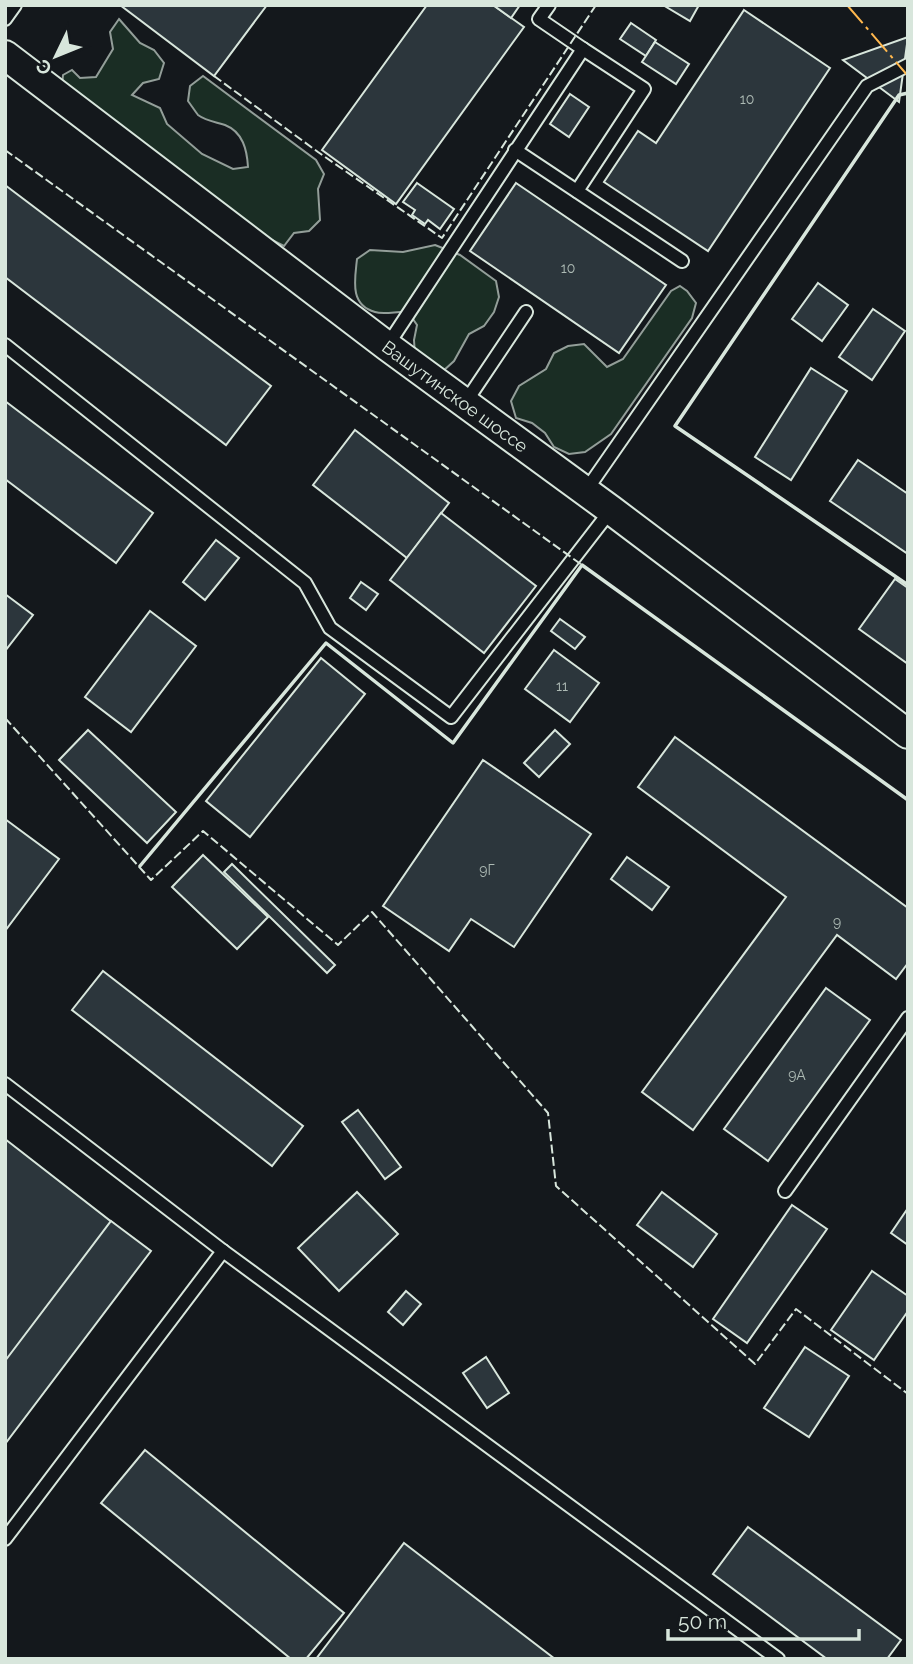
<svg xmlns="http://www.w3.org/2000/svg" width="913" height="1664" font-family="Raleway,sans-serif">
  <rect width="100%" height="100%" fill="#14181c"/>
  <!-- green -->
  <g fill="#1a2d24" stroke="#939e99" stroke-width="2">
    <path d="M119 19 140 43 154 50 164 63 159 79 143 83 132 95 160 108 167 124 202 154 233 169 248 167C247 150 243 132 225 125 216 122 206 121 198 115 195 111 191 105 188 101L190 86 203 76 316 160 324 174 318 189 320 220 309 231 294 233 284 246 270 239 62 87 63 75 72 70 80 78 96 77 113 49 110 32Z"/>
    <path d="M435 245 460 255 496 281 499 297 494 312 484 326 469 334 454 361 442 372 415 355 414 340 417 325 408 312C398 311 384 315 375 312 349 305 355 279 357 259L370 250 403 252Z"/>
    <path d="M680 286 687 291 696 303 692 318 611 434 585 452 569 454 554 447 545 433 532 423 516 418 511 401 519 386 546 369 554 353 568 346 584 344 607 367 623 359 671 291Z"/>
  </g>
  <!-- building -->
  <g fill="#2c363c" stroke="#d8e6dc" stroke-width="2">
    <path d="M120 5H267L214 76Z"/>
    <path d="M427 5H493L524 27 396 204 322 150Z"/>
    <path d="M493 5H520L511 18Z"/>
    <path d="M663 5H699L690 21Z"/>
    <path d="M744 10 830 68 708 251 604 182 638 131 656 143Z"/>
    <path d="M631 23 656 40 646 56 620 39Z"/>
    <path d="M908 37 899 102 843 60Z"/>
    <path d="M655 42 689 64 676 84 642 62Z"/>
    <path d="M570 94 589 107 569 137 550 124Z"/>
    <path d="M417 183 454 209 440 229 428 220 425 224 412 215 415 210 403 202Z"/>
    <path d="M516 183 666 285 619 353 470 251Z"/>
    <path d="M5 185 271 386 226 445 5 277Z"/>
    <path d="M818 283 848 305 822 341 792 319Z"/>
    <path d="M873 309 905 331 872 380 839 357Z"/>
    <path d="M811 368 847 391 791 480 755 457Z"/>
    <path d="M5 401 153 513 116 563 5 479Z"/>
    <path d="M355 430 449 503 407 558 313 485Z"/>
    <path d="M858 460 908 494V554L830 501Z"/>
    <path d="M441 513 536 586 484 653 390 580Z"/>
    <path d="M216 540 239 558 205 600 183 582Z"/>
    <path d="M895 579 908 588V664L859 629Z"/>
    <path d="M361 582 378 594 366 610 350 598Z"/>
    <path d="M5 594 33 615 5 651Z"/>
    <path d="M150 611 196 646 131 732 85 697Z"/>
    <path d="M560 619 585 637 575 649 551 631Z"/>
    <path d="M554 650 599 683 570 722 525 689Z"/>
    <path d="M321 658 365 694 250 837 206 801Z"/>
    <path d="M88 730 176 812 147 843 59 760Z"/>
    <path d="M555 730 570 744 539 777 524 763Z"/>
    <path d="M675 737 908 908V963L896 979 837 935 693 1130 642 1092 786 897 638 787Z"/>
    <path d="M483 760 591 834 514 947 471 919 449 951 383 906Z"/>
    <path d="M5 819 59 859 5 931Z"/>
    <path d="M203 855 268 917 237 949 172 887Z"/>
    <path d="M627 857 669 887 652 910 611 879Z"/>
    <path d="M232 864 335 965 327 973 224 872Z"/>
    <path d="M103 971 303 1126 272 1166 72 1010Z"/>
    <path d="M826 988 870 1020 768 1161 724 1129Z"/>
    <path d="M358 1110 401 1167 385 1179 342 1122Z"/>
    <path d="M5 1139 113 1223 5 1362Z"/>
    <path d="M357 1192 398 1234 339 1291 298 1248Z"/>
    <path d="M662 1192 717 1234 693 1267 637 1225Z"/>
    <path d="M792 1205 827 1229 747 1343 713 1319Z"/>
    <path d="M908 1208V1245L891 1233Z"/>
    <path d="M111 1221 151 1251 5 1444V1361Z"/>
    <path d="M872 1271 908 1296V1311L874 1360 831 1330Z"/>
    <path d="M406 1291 421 1304 403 1325 388 1312Z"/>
    <path d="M805 1347 849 1376 809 1437 764 1408Z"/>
    <path d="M486 1357 509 1393 487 1408 463 1373Z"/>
    <path d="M145 1450 344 1613 306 1659H291L101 1503Z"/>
    <path d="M748 1527 901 1640 887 1659H827L713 1574Z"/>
    <path d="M404 1543 555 1659H316Z"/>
  </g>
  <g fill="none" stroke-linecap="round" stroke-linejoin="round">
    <!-- service casing -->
    <g stroke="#d8e6dc" stroke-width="16">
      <g id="service">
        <path d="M549 5 539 19 583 49"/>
        <path d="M5 19 15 5"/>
        <path d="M515 150 682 261"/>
        <path d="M5 345 305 583 330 628 451 717 611 510"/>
        <path d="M387 346 583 49 644 89 577 191"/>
        <path d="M465 403 526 312"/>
        <path d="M585 492 867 86 908 65"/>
        <path d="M5 1084 223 1251 778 1659"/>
        <path d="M785 1191 908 1018"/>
        <path d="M5 1539 223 1251"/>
      </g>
    </g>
    <!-- tertiary casing -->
    <g stroke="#d8e6dc" stroke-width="32">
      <g id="tertiary">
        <path id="s1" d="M5 55 387 346 611 510 908 734"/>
      </g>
    </g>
    <!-- service -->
    <use href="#service" stroke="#14181c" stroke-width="12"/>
    <!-- tertiary -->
    <use href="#tertiary" stroke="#14181c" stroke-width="28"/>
    <!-- fence -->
    <g stroke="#d8e6dc" stroke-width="2" stroke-dasharray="9 3.5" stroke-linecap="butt">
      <path d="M214 76 318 152 442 238 596 5"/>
      <path d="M5 150 582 565"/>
      <path d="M5 718 151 880 203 831 338 945 372 912 548 1113 556 1186 755 1364 796 1309 908 1394"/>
    </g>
    <!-- wall -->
    <g stroke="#d8e6dc" stroke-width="3.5">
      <path d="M908 93 899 95 675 426 908 585"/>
      <path d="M140 866 326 643 453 743 582 565 908 800"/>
    </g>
    <!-- power -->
    <path stroke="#ffb74d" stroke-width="2" stroke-dasharray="24 5 3.5 5" stroke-linecap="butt" d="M847 5 908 76"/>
  </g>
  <g text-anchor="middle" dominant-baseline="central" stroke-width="5" stroke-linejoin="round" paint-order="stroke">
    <!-- number labels -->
    <g font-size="14" fill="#adbab4">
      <text x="747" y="99">10</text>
      <text x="568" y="268">10</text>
      <text x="562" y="686">11</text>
      <text x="487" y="870">9Г</text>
      <text x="837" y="922">9</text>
      <text x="797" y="1075">9А</text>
    </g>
    <!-- street labels -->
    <g font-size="18" fill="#d8e6dc" stroke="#14181c">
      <text stroke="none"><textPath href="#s1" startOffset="565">Вашутинское шоссе</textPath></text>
    </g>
  </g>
  <!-- border -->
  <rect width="913" height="1664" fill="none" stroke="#d8e6dc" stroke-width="14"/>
  <!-- north arrow -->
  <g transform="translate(56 56) rotate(227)" stroke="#14181c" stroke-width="5" paint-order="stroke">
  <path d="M0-5L12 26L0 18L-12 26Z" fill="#d8e6dc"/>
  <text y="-10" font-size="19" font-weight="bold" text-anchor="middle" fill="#d8e6dc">С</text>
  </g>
  <!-- scale -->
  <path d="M668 1629v10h191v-10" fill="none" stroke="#d8e6dc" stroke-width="3.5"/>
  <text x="678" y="1629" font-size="21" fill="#d8e6dc" stroke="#14181c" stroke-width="5" paint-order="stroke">50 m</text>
</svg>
